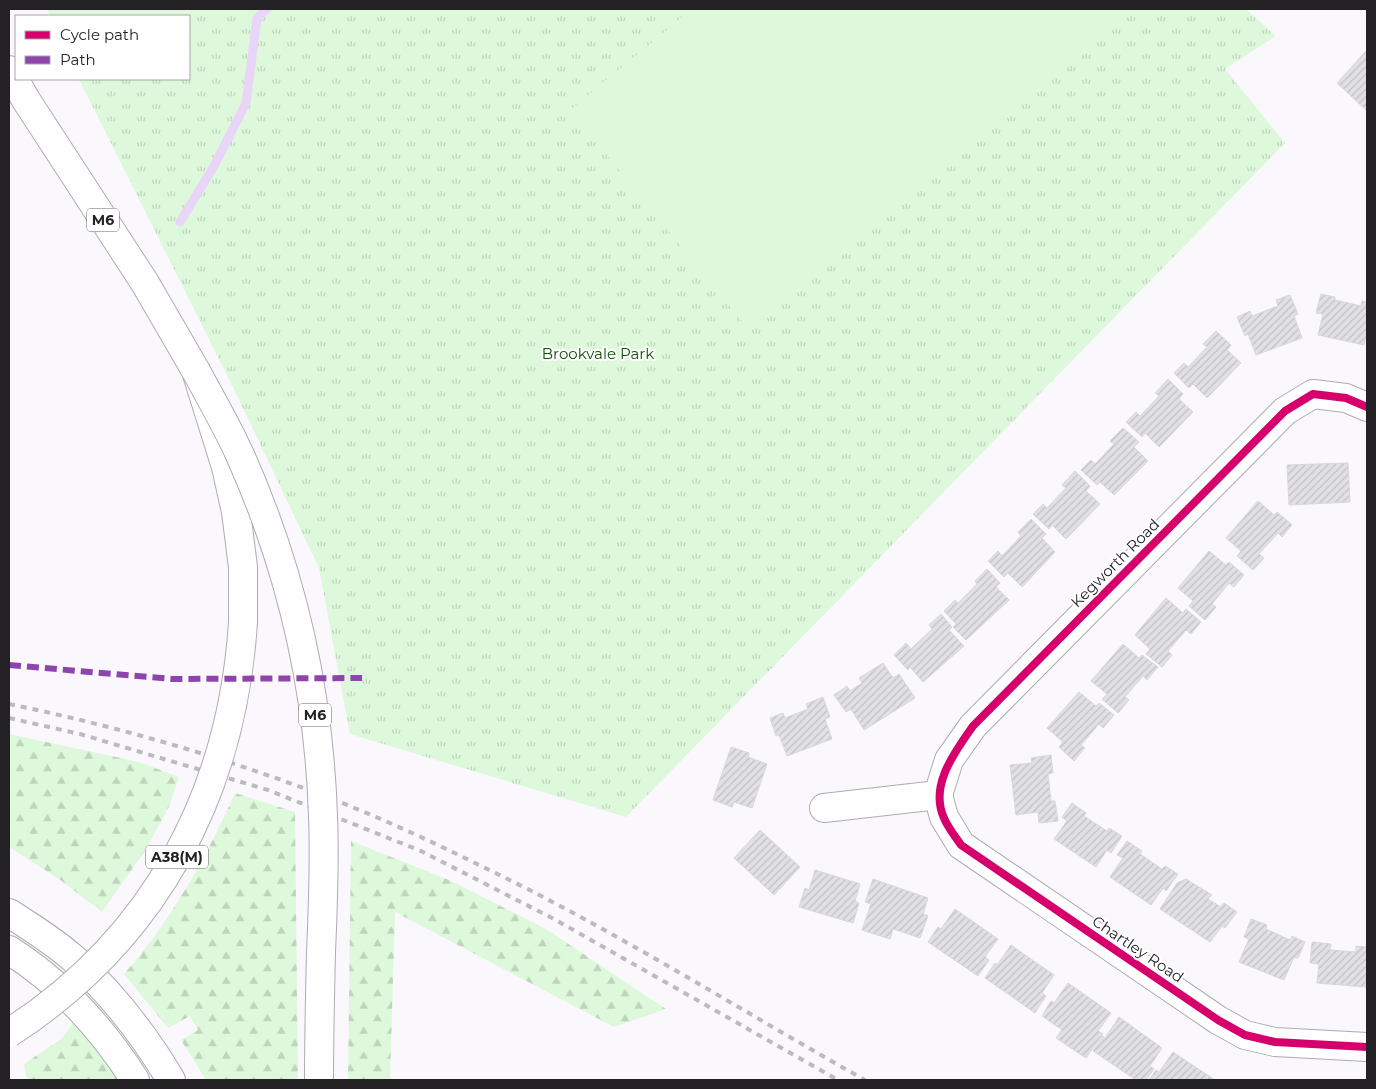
<svg xmlns="http://www.w3.org/2000/svg" width="1376" height="1089" font-family="Montserrat,sans-serif">
  <defs>
    <pattern id="forest-firs" width="22" height="20" patternUnits="userSpaceOnUse" patternTransform="scale(1.25)"><rect width="22" height="20" fill="#def8db"/><path d="M5 1l3.5 6h-7zM16 11l3.5 6h-7z" fill="#bed4bc"/></pattern>
    <pattern id="park-tufts" width="24" height="20" patternUnits="userSpaceOnUse" patternTransform="scale(1.25)"><rect width="24" height="20" fill="#def8db"/><path d="M3 7l-1-3M5 7V3M7 7l1-3M15 17l-1-3M17 17v-4M19 17l1-3" fill="none" stroke="#bed4bc"/></pattern>
    <pattern id="building-hatch" width="6" height="6" patternUnits="userSpaceOnUse" patternTransform="scale(1.25)"><rect width="6" height="6" fill="#e1e0e3"/><path d="M-1 1l2-2M0 6l6-6M5 7l2-2" fill="none" stroke="#c1c0c3"/></pattern>
  </defs>
  <rect width="100%" height="100%" fill="#faf8fc"/>
  <!-- forest -->
  <g fill="url(#forest-firs)">
    <path d="M9 734 139 762 179 777 168 809 146 849 102 912 59 879 9 847Z"/>
    <path d="M235 793 295 812 298 1080H206L181 1040 198 1030 190 1016 168 1028 124 974C171 921 206 858 235 793Z"/>
    <path d="M351 841 449 880 546 929 666 1009 614 1027 395 912 390 1080H348Z"/>
    <path d="M76 1020 120 1080H27L24 1064 61 1039Z"/>
  </g>
  <!-- park -->
  <path fill="url(#park-tufts)" d="M47 9H1246L1276 36 1225 69 1285 143 626 817 350 734 319 568 232 385 79 79H189V16H50Z"/>
  <!-- pitch -->
  <path fill="#def8db" d="M692 9H1121L1124 12 746 326 570 110Z"/>
  <g fill="none" stroke-linecap="round" stroke-linejoin="round">
    <!-- stream -->
    <path stroke="#e9d5f8" stroke-width="9" d="M180 222 214 166 246 103 257 18 267 9"/>
  </g>
  <!-- building -->
  <g fill="url(#building-hatch)" stroke="#d8d7da">
    <path d="M1367 50V111L1337 83Z"/>
    <path d="M1321 294 1335 297V300L1361 306 1362 301 1367 302V329L1364 345 1318 335 1323 314 1316 313Z"/>
    <path d="M1290 295 1298 314 1294 316 1302 338 1256 355 1248 334 1245 336 1237 317 1250 311 1252 316 1278 306 1276 300Z"/>
    <path d="M1216 331 1231 345 1227 350 1241 363 1207 398 1193 384 1189 388 1174 373 1184 363 1188 367 1207 347 1203 344Z"/>
    <path d="M1168 379 1183 394 1179 399 1193 412 1159 447 1145 433 1142 437 1126 422 1136 412 1140 416 1159 396 1155 393Z"/>
    <path d="M1123 428 1139 442 1134 447 1148 461 1114 495 1100 482 1097 485 1081 470 1091 460 1095 464 1114 444 1110 441Z"/>
    <path d="M1348 463 1350 502 1289 505 1287 465Z"/>
    <path d="M1075 471 1090 486 1086 491 1100 504 1066 539 1052 525 1049 529 1033 514 1043 504 1047 508 1066 488 1062 485Z"/>
    <path d="M1258 501 1274 515 1277 512 1292 525 1282 537 1278 533 1259 554 1264 558 1253 570 1237 556 1241 551 1226 538Z"/>
    <path d="M1031 519 1046 534 1042 538 1055 552 1022 587 1008 573 1004 577 988 561 998 551 1002 556 1021 536 1018 532Z"/>
    <path d="M1209 551 1226 565 1229 562 1244 575 1234 587 1229 583 1212 604 1216 607 1205 620 1189 606 1193 601 1178 588Z"/>
    <path d="M987 569 1000 583 996 587 1009 600 966 640 953 627 956 624 944 611 955 600 958 603 977 584 975 581Z"/>
    <path d="M1166 598 1183 613 1186 609 1201 622 1191 634 1186 630 1168 651 1172 655 1162 667 1146 654 1150 649 1135 635Z"/>
    <path d="M941 614 952 627 949 630 964 646 923 682 910 667 908 670 894 655 906 643 911 649 932 629 929 625Z"/>
    <path d="M1123 644 1139 658 1142 655 1158 667 1147 680 1143 676 1125 697 1129 700 1118 713 1102 699 1107 694 1091 681Z"/>
    <path d="M883 663 893 678 899 674 915 698 864 730 851 709 846 712 834 695 847 686 850 691 862 683 859 678Z"/>
    <path d="M1079 692 1096 706 1099 703 1114 715 1103 728 1099 724 1081 745 1085 748 1074 761 1059 747 1063 742 1047 728Z"/>
    <path d="M823 697 830 717 825 719 832 739 787 756 779 735 776 736 770 718 783 713 785 718 808 709 806 704Z"/>
    <path d="M731 747 749 753 748 757 767 764 752 808 734 802 732 807 713 800Z"/>
    <path d="M1051 755 1053 773 1048 774 1051 801H1055L1058 821 1039 823 1038 812 1016 815 1010 765 1032 763 1031 758Z"/>
    <path d="M1072 803 1086 813 1084 816 1107 831 1109 828 1122 836 1111 853 1107 850 1096 867 1054 839 1067 821 1062 817Z"/>
    <path d="M760 830 800 867 774 895 734 858Z"/>
    <path d="M1127 841 1142 851 1140 854 1162 869 1165 866 1178 874 1166 891 1163 888 1151 905 1110 877 1123 858 1117 855Z"/>
    <path d="M815 870 860 884 855 901 859 903 853 923 799 907 805 888 809 890Z"/>
    <path d="M873 879 928 898 923 914 928 916 920 938 893 929 890 939 862 930 871 904 865 902Z"/>
    <path d="M1186 879 1212 895 1208 899 1221 907 1224 903 1237 912 1225 928 1222 926 1210 942 1160 909 1177 883Z"/>
    <path d="M955 909 998 939 985 957 989 960 978 976 928 942 938 927 941 929Z"/>
    <path d="M1251 919 1267 925 1266 929 1290 940 1292 936 1305 942 1298 958 1294 957 1284 980 1239 962 1249 939 1244 937Z"/>
    <path d="M1312 942 1331 944 1330 950 1356 952V946L1367 947 1366 987 1317 983 1319 964 1310 963Z"/>
    <path d="M1011 945 1054 975 1042 993 1046 996 1035 1013 985 978 995 963 997 965Z"/>
    <path d="M1068 983 1111 1013 1098 1031 1103 1034 1086 1058 1056 1038 1062 1030 1042 1016 1051 1001 1054 1003Z"/>
    <path d="M1119 1017 1162 1048 1150 1066 1154 1069 1146 1080H1136L1093 1051 1103 1036 1105 1038Z"/>
    <path d="M1173 1052 1215 1080H1149L1156 1070 1159 1072Z"/>
  </g>
  <g fill="none" stroke-linecap="round" stroke-linejoin="round">
    <!-- street casing -->
    <g stroke="#aeacb0" stroke-width="30">
      <g id="street">
        <path d="M938 795 949 760 973 726 1285 411 1313 394 1346 398 1367 407"/>
        <path d="M938 795 944 817 961 845 1218 1020 1245 1035 1275 1042 1367 1047"/>
        <path d="M824 808 938 795"/>
      </g>
    </g>
    <!-- highway casing -->
    <g stroke="#aeacb0" stroke-width="30">
      <g id="highway">
        <path d="M9 70 26 100 145 283 196 371 226 467 236 512 243 567V622"/>
        <path d="M9 913C31 927 55 942 75 960 113 995 145 1036 171 1080"/>
        <path d="M9 950C61 983 102 1028 135 1080"/>
      </g>
    </g>
    <!-- street -->
    <use href="#street" stroke="#fefeff" stroke-width="28"/>
    <!-- highway -->
    <use href="#highway" stroke="#fefeff" stroke-width="28"/>
    <!-- rail -->
    <g stroke="#bbb" stroke-width="4" stroke-dasharray="6 6" stroke-linecap="butt">
      <path d="M9 704C106 724 202 751 295 785 359 808 421 836 481 866 613 929 738 1009 865 1080"/>
      <path d="M9 718 80 734 268 790 421 851 554 919 838 1080"/>
    </g>
    <!-- highway-bridge casing -->
    <g stroke="#aeacb0" stroke-width="30" stroke-linecap="butt">
      <g id="highway-bridge">
        <path d="M196 371C211 399 227 426 240 455 291 569 319 691 323 816 325 861 323 907 321 952 320 995 319 1037 319 1080"/>
        <path d="M9 1033C155 939 232 794 243 622"/>
      </g>
    </g>
    <!-- highway-bridge -->
    <use href="#highway-bridge" stroke="#fefeff" stroke-width="28"/>
    <!-- quiet -->
    <path stroke="#8e44ad" stroke-width="6" stroke-dasharray="12 6" stroke-linecap="butt" d="M9 665 172 679 362 678"/>
    <!-- cycleway casing -->
    <g stroke="#fff" stroke-width="11">
      <path id="cycleway" d="M1367 407 1346 398 1313 394 1285 411 973 726C955 752 929 785 944 818 948 828 955 836 961 845L1218 1020 1245 1035 1275 1042 1367 1047"/>
    </g>
    <!-- cycleway -->
    <use href="#cycleway" stroke="#d6006c" stroke-width="8"/>
  </g>
  <g text-anchor="middle" dominant-baseline="central" stroke-width="4" stroke-linejoin="round" paint-order="stroke">
    <!-- shield labels -->
    <g fill="#fff" stroke="#656466" stroke-width="1">
      <rect x="87" y="208.5" width="32" height="23" rx="4"/>
      <rect x="299" y="703.5" width="32" height="23" rx="4"/>
      <rect x="146" y="845.5" width="62" height="23" rx="4"/>
    </g>
    <g font-size="14" font-weight="bold" fill="#232124">
      <text x="103" y="220">M6</text>
      <text x="315" y="715">M6</text>
      <text x="177" y="857">A38(M)</text>
    </g>
    <!-- park labels -->
    <g font-size="15" fill="#115007" stroke="#fff">
      <text x="598" y="353">Brookvale Park</text>
    </g>
    <!-- street labels -->
    <g font-size="15" fill="#232124" stroke="#fff">
      <text transform="translate(1115 563) rotate(-45)">Kegworth Road</text>
      <text transform="translate(1138 949) rotate(34)">Chartley Road</text>
    </g>
  </g>
  <!-- border -->
  <rect width="1376" height="1089" fill="none" stroke="#232124" stroke-width="20"/>
  <!-- legend -->
  <rect x="15" y="15" width="175" height="65" fill="#ffffff" stroke="#a7a6a7"/>
  <rect x="25" y="31" width="25" height="8" fill="#d6006c" stroke="#a7a6a7"/>
  <text x="60" y="40" font-size="15" fill="#232124">Cycle path</text>
  <rect x="25" y="56" width="25" height="8" fill="#8e44ad" stroke="#a7a6a7"/>
  <text x="60" y="65" font-size="15" fill="#232124">Path</text>
</svg>
